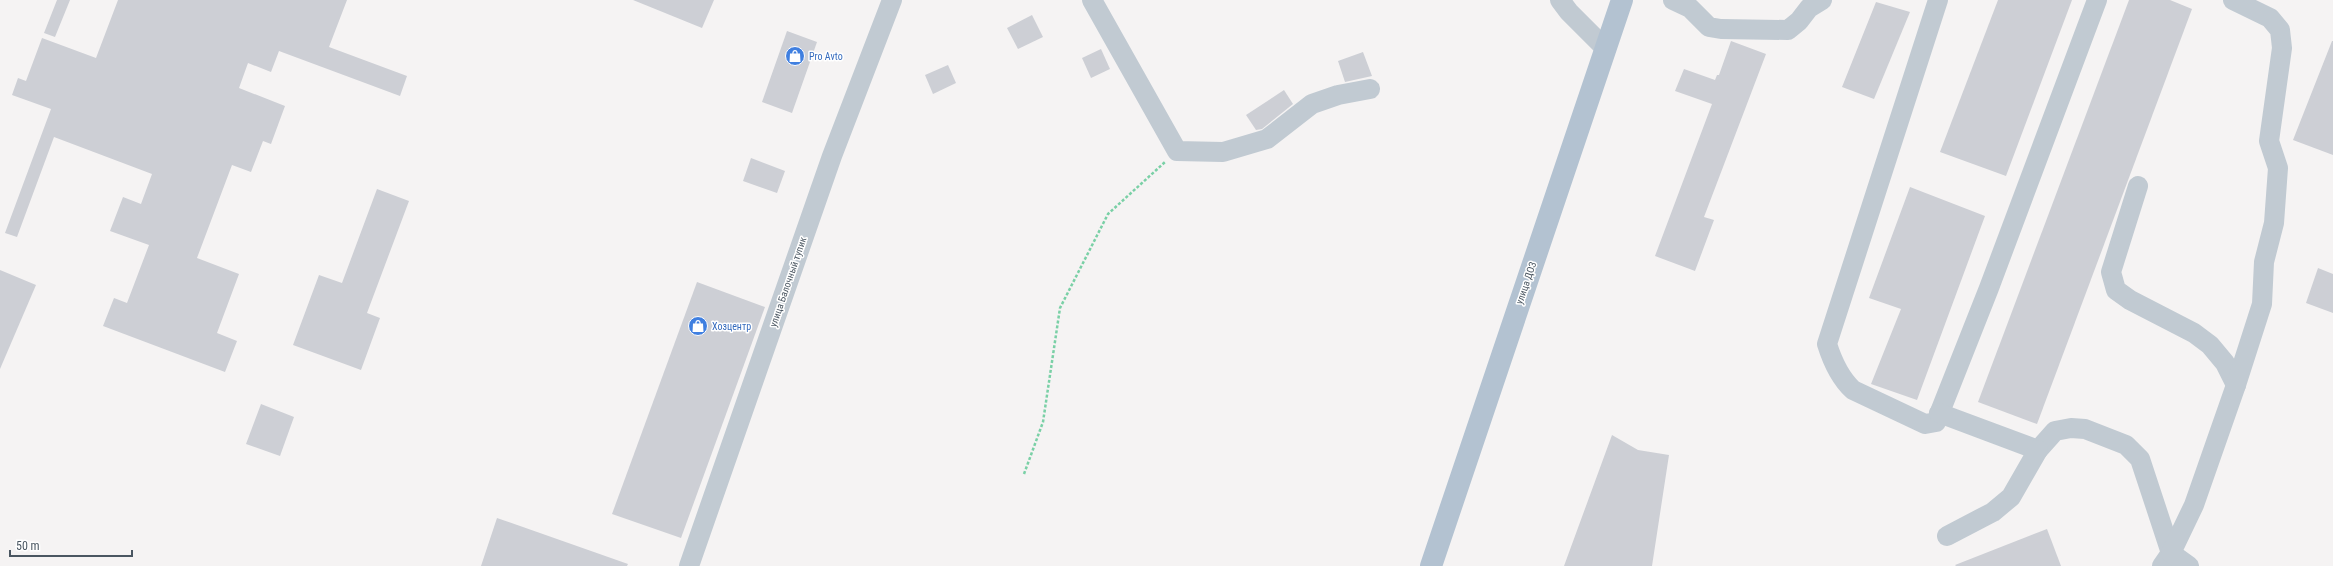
<svg xmlns="http://www.w3.org/2000/svg" width="2333" height="566" font-family="'Roboto Condensed',sans-serif">
  <rect width="100%" height="100%" fill="#f5f3f3"/>
  <!-- building -->
  <g fill="#cdcfd5">
    <path d="M57 0H70L55 37 44 33Z"/>
    <path d="M118 0H347L329 47 407 76 400 96 279 51 271 72 248 63 239 88 285 106 271 144 263 141 251 172 232 165 197 258 239 274 217 333 237 341 225 372 103 326 114 298 127 303 149 245 110 231 123 197 141 204 152 174 54 137 17 237 5 233 51 109 12 95 18 78 26 81 42 38 96 58Z"/>
    <path d="M633 0H714L702 28Z"/>
    <path d="M1998 0H2072L2006 176 1940 152Z"/>
    <path d="M2129 0H2170L2192 9 2037 424 1978 402Z"/>
    <path d="M1876 2 1910 12 1874 99 1842 87Z"/>
    <path d="M1032 15 1043 37 1018 49 1007 28Z"/>
    <path d="M787 31 817 42 792 113 762 102Z"/>
    <path d="M1731 41 1766 54 1704 217 1714 220 1695 271 1655 256 1712 104 1675 91 1684 69 1715 80 1717 75H1719Z"/>
    <path d="M2332 41H2333V155L2293 140Z"/>
    <path d="M1101 49 1110 69 1091 78 1082 58Z"/>
    <path d="M1363 52 1372 76 1345 82 1338 61Z"/>
    <path d="M948 65 956 83 933 94 925 75Z"/>
    <path d="M1284 90 1293 104 1262 129 1256 130 1246 115Z"/>
    <path d="M751 158 785 171 777 193 743 181Z"/>
    <path d="M1910 187 1985 216 1917 400 1871 384 1901 309 1869 298Z"/>
    <path d="M377 189 409 201 367 313 380 318 361 370 293 345 319 275 342 283Z"/>
    <path d="M2318 268 2333 274V313L2306 303Z"/>
    <path d="M0 270 36 285 0 369Z"/>
    <path d="M697 282 765 307 681 538 612 514Z"/>
    <path d="M261 404 294 417 280 456 246 444Z"/>
    <path d="M1612 435 1638 450 1669 455 1652 566H1564Z"/>
    <path d="M497 518 628 564 627 566H481Z"/>
    <path d="M2047 529 2061 566H1956L1955 565Z"/>
  </g>
  <g fill="none" stroke-linecap="round" stroke-linejoin="round">
    <!-- path -->
    <path stroke="#7ad0a6" stroke-width="2.5" stroke-dasharray="3 2" stroke-linecap="butt" d="M1024 474 1043 422 1060 308 1108 214 1165 162"/>
    <!-- minor -->
    <g stroke="#c1cad2" stroke-width="20">
      <path d="M1092 0 1177 151 1223 152 1267 139 1312 104 1338 95 1370 89"/>
      <path d="M1560 0 1569 12 1605 48"/>
      <path d="M1673 0 1690 8 1709 27 1721 29 1788 30 1799 21 1809 8 1822 0"/>
      <path d="M1938 0 1827 344C1832 360 1840 378 1853 390L1925 424 1936 422 1989 288 2097 0"/>
      <path d="M2138 186 2111 272 2116 290 2130 300 2194 333 2210 345 2225 363 2236 385"/>
      <path d="M1939 413 2038 450 2055 431 2071 428 2085 429 2126 445 2140 459 2171 553 2162 566"/>
      <path d="M1947 536 1993 512 2011 497 2038 450"/>
      <path d="M689 566 832 156 892 0"/>
      <path d="M2189 566 2171 553 2194 505 2236 385 2262 304 2264 262 2274 223 2278 168 2269 141 2282 48 2280 30 2270 18 2233 0"/>
    </g>
    <!-- major -->
    <path stroke="#b3c2d1" stroke-width="22" d="M1431 566 1622 0"/>
  </g>
  <!-- icons -->
  <defs>
    <g id="shop-disc" transform="scale(1)"><circle r="9.5" fill="#3f7fe0" stroke="#fff"/><path d="M-5-2.5h2.3a2.7 3.5 0 0 1 5.4 0H5L5.5 6h-11ZM-1.5-2.5h3a1.5 2.3 0 0 0-3 0Z" fill="#fff"/></g>
  </defs>
  <g fill-rule="evenodd">
    <use href="#shop-disc" x="795" y="56"/>
    <use href="#shop-disc" x="698" y="326"/>
  </g>
  <g text-anchor="middle" dominant-baseline="central" stroke-width="3" stroke-linejoin="round" paint-order="stroke">
    <!-- shop labels -->
    <g font-size="10" fill="#366cbe" stroke="#fff" text-anchor="start">
      <text x="809" y="56">Pro Аvto</text>
      <text x="712" y="326">Хозцентр</text>
    </g>
    <!-- street labels -->
    <g font-size="10" fill="#4a5661" stroke="#fff">
      <text transform="translate(788 282) rotate(-71)">улица Балочный тупик</text>
      <text transform="translate(1526 283) rotate(-71)">улица ДОЗ</text>
    </g>
  </g>
  <!-- scale -->
  <path d="M10 550v6h122v-6" fill="none" stroke="#4a5661" stroke-width="2"/>
  <text x="16" y="550" font-size="12" fill="#4a5661" stroke="#ffffff" stroke-width="3" paint-order="stroke">50 m</text>
</svg>
